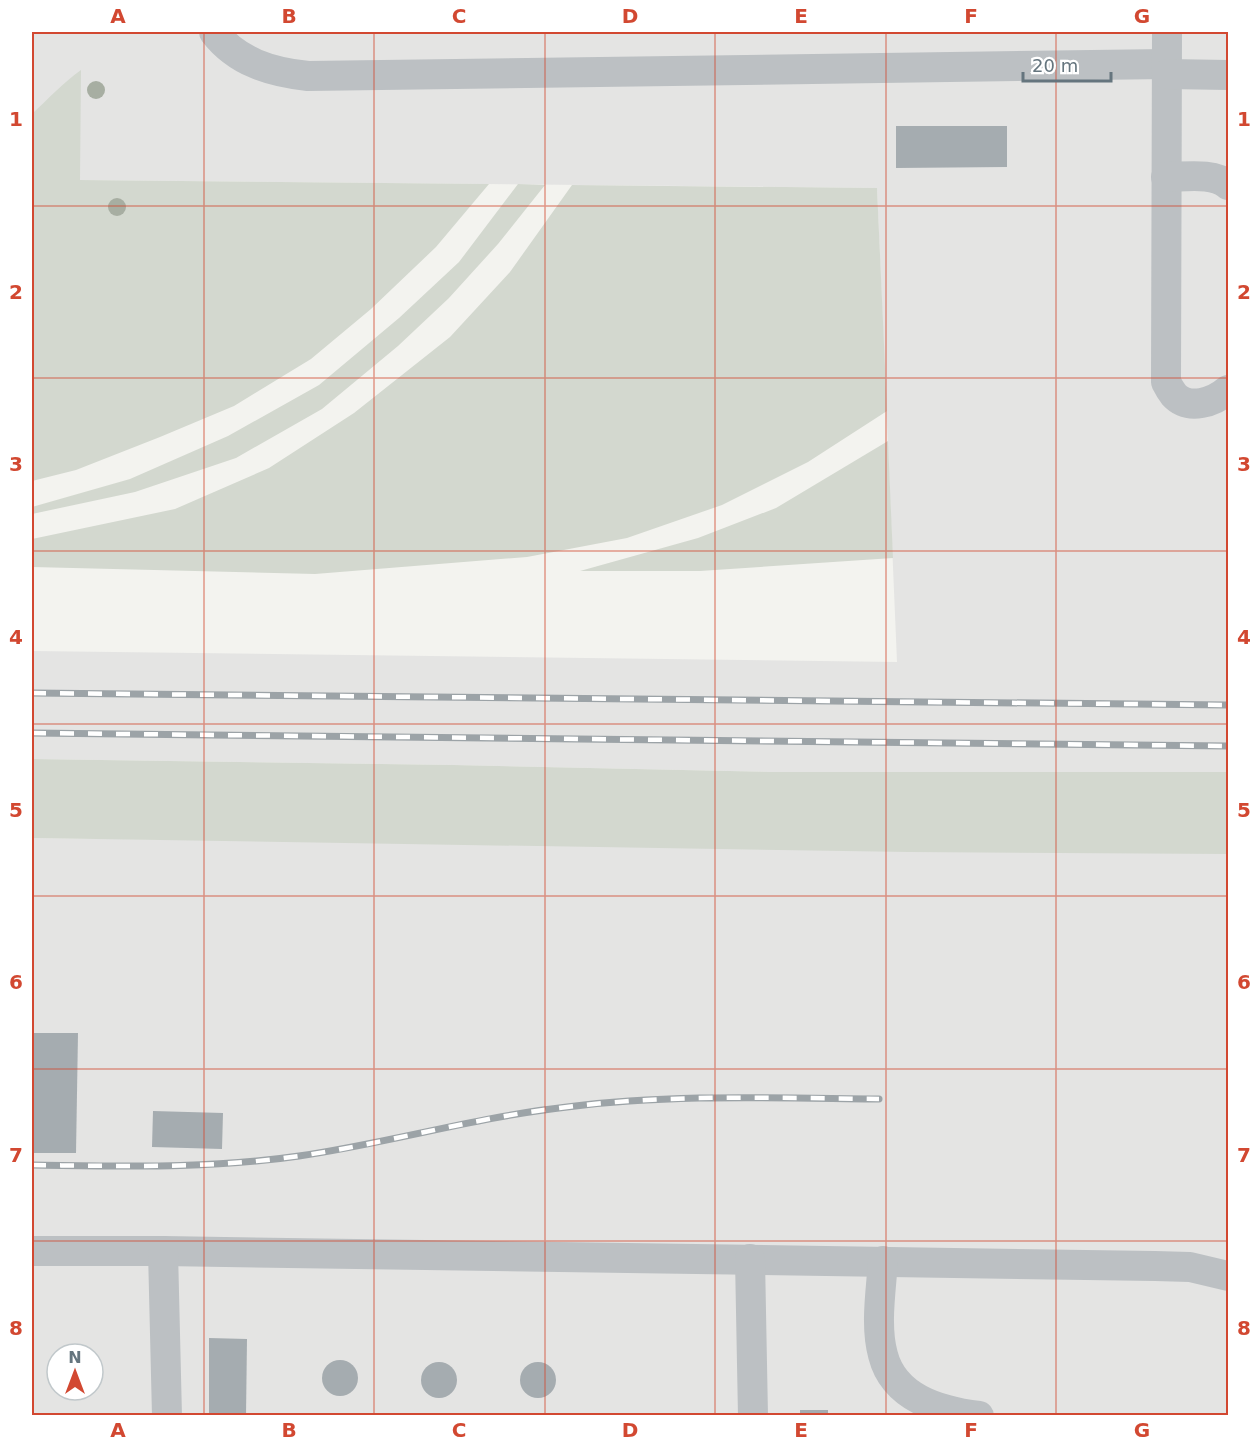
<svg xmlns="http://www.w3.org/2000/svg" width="1260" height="1447" font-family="'DejaVu Sans',sans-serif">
  <rect width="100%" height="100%" fill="#f3f3ef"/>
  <!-- built -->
  <g fill="#e4e4e3" fill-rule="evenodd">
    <path d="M32 32H1228V772H770L454 765 32 759V651L897 662 877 188 81 180 32 343Z"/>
    <path d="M32 838 1228 852V1415H32ZM57 1354H93V1390H57Z"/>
  </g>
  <!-- green -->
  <g fill="#d3d8cf">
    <path d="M81 70 80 180 489 184 436 247 371 309 311 359 234 406 160 437 76 470 32 481V114C47 100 64 82 81 70Z"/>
    <path d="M518 184 545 185 498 244 449 298 398 346 322 409 236 458 135 492 32 514V507L130 479 228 436 319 385 399 318 459 262Z"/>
    <path d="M572 185 877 188 887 411 808 462 722 505 627 538 527 557 315 574 32 567V539L175 509 269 468 354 413 450 337 510 272Z"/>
    <path d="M888 441 893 558 700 571H580L698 538 776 508Z"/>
    <path d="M32 759 454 765 770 772H1228V854L909 852 32 838Z"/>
  </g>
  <!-- building -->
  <g fill="#a5acb0">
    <path d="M896 126H1007V167L896 168Z"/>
    <path d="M32 1033H78L76 1153H32Z"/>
    <path d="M153 1111 223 1113 222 1149 152 1147Z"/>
    <path d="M209 1338 247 1339 246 1416H209Z"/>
    <circle cx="340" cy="1378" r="18"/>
    <circle cx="439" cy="1380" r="18"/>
    <circle cx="538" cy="1380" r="18"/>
    <rect x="800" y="1410" width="28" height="6"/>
  </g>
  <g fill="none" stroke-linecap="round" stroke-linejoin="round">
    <!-- minor -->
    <g stroke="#bcc0c3" stroke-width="30">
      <path d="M214 32C237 62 271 72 308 76L1167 64"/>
      <path d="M1167 32 1166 382C1168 386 1171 391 1174 395 1189 411 1214 402 1228 390"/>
      <path d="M1167 74 1228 75"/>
      <path d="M1166 177C1185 177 1214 172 1228 185"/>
      <path d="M32 1251H163L1155 1266 1190 1267 1228 1276"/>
      <path d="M163 1251 167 1416"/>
      <path d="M750 1259 753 1416"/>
      <path d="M883 1261C881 1291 875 1326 883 1355 894 1398 939 1411 979 1416"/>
    </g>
    <!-- rail casing -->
    <g stroke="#9ca3a7" stroke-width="7">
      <g id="rail">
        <path d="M32 693 1228 705"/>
        <path d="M32 733 1228 746"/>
        <path d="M32 1165C121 1166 210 1169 299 1156 389 1143 476 1117 567 1107 670 1094 775 1098 879 1099"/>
      </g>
    </g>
    <!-- rail -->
    <use href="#rail" stroke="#fff" stroke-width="4.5" stroke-dasharray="14" stroke-linecap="butt"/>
  </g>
  <!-- trees -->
  <g fill="#a7aea2">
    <circle cx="96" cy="90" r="9"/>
    <circle cx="117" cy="207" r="9"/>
  </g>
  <!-- grid -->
  <path fill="none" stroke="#d24831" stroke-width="1.5" stroke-opacity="0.55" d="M204 32V1416M374 32V1416M545 32V1416M715 32V1416M886 32V1416M1056 32V1416M32 206H1228M32 378H1228M32 551H1228M32 724H1228M32 896H1228M32 1069H1228M32 1241H1228"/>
  <!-- border -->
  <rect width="1260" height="1447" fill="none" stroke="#ffffff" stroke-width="66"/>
  <!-- north arrow -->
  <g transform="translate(75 1372)"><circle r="28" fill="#ffffff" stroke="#c1c8cb" stroke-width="1.5"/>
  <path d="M0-4.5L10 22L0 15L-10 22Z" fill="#d24831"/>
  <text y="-9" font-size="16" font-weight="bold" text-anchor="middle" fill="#65757e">N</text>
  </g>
  <!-- scale -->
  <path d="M1023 72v9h88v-9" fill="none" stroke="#65757e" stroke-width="3"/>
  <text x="1032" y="72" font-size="18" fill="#65757e" stroke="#ffffff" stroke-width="4.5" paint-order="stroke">20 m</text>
  <rect x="33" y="33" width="1194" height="1381" fill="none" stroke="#d24831" stroke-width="2"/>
  <g font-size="20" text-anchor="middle" font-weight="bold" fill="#d24831">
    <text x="118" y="23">A</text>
    <text x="289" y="23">B</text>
    <text x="459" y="23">C</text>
    <text x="630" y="23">D</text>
    <text x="801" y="23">E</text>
    <text x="971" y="23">F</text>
    <text x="1142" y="23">G</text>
    <text x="16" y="126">1</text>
    <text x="1244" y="126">1</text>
    <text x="16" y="299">2</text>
    <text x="1244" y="299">2</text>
    <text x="16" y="471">3</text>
    <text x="1244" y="471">3</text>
    <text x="16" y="644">4</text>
    <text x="1244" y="644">4</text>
    <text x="16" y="817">5</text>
    <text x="1244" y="817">5</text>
    <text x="16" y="989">6</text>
    <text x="1244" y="989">6</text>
    <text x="16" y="1162">7</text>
    <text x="1244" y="1162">7</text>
    <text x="16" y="1335">8</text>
    <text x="1244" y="1335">8</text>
    <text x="118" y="1437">A</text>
    <text x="289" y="1437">B</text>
    <text x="459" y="1437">C</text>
    <text x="630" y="1437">D</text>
    <text x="801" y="1437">E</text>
    <text x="971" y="1437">F</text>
    <text x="1142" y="1437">G</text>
  </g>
</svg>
